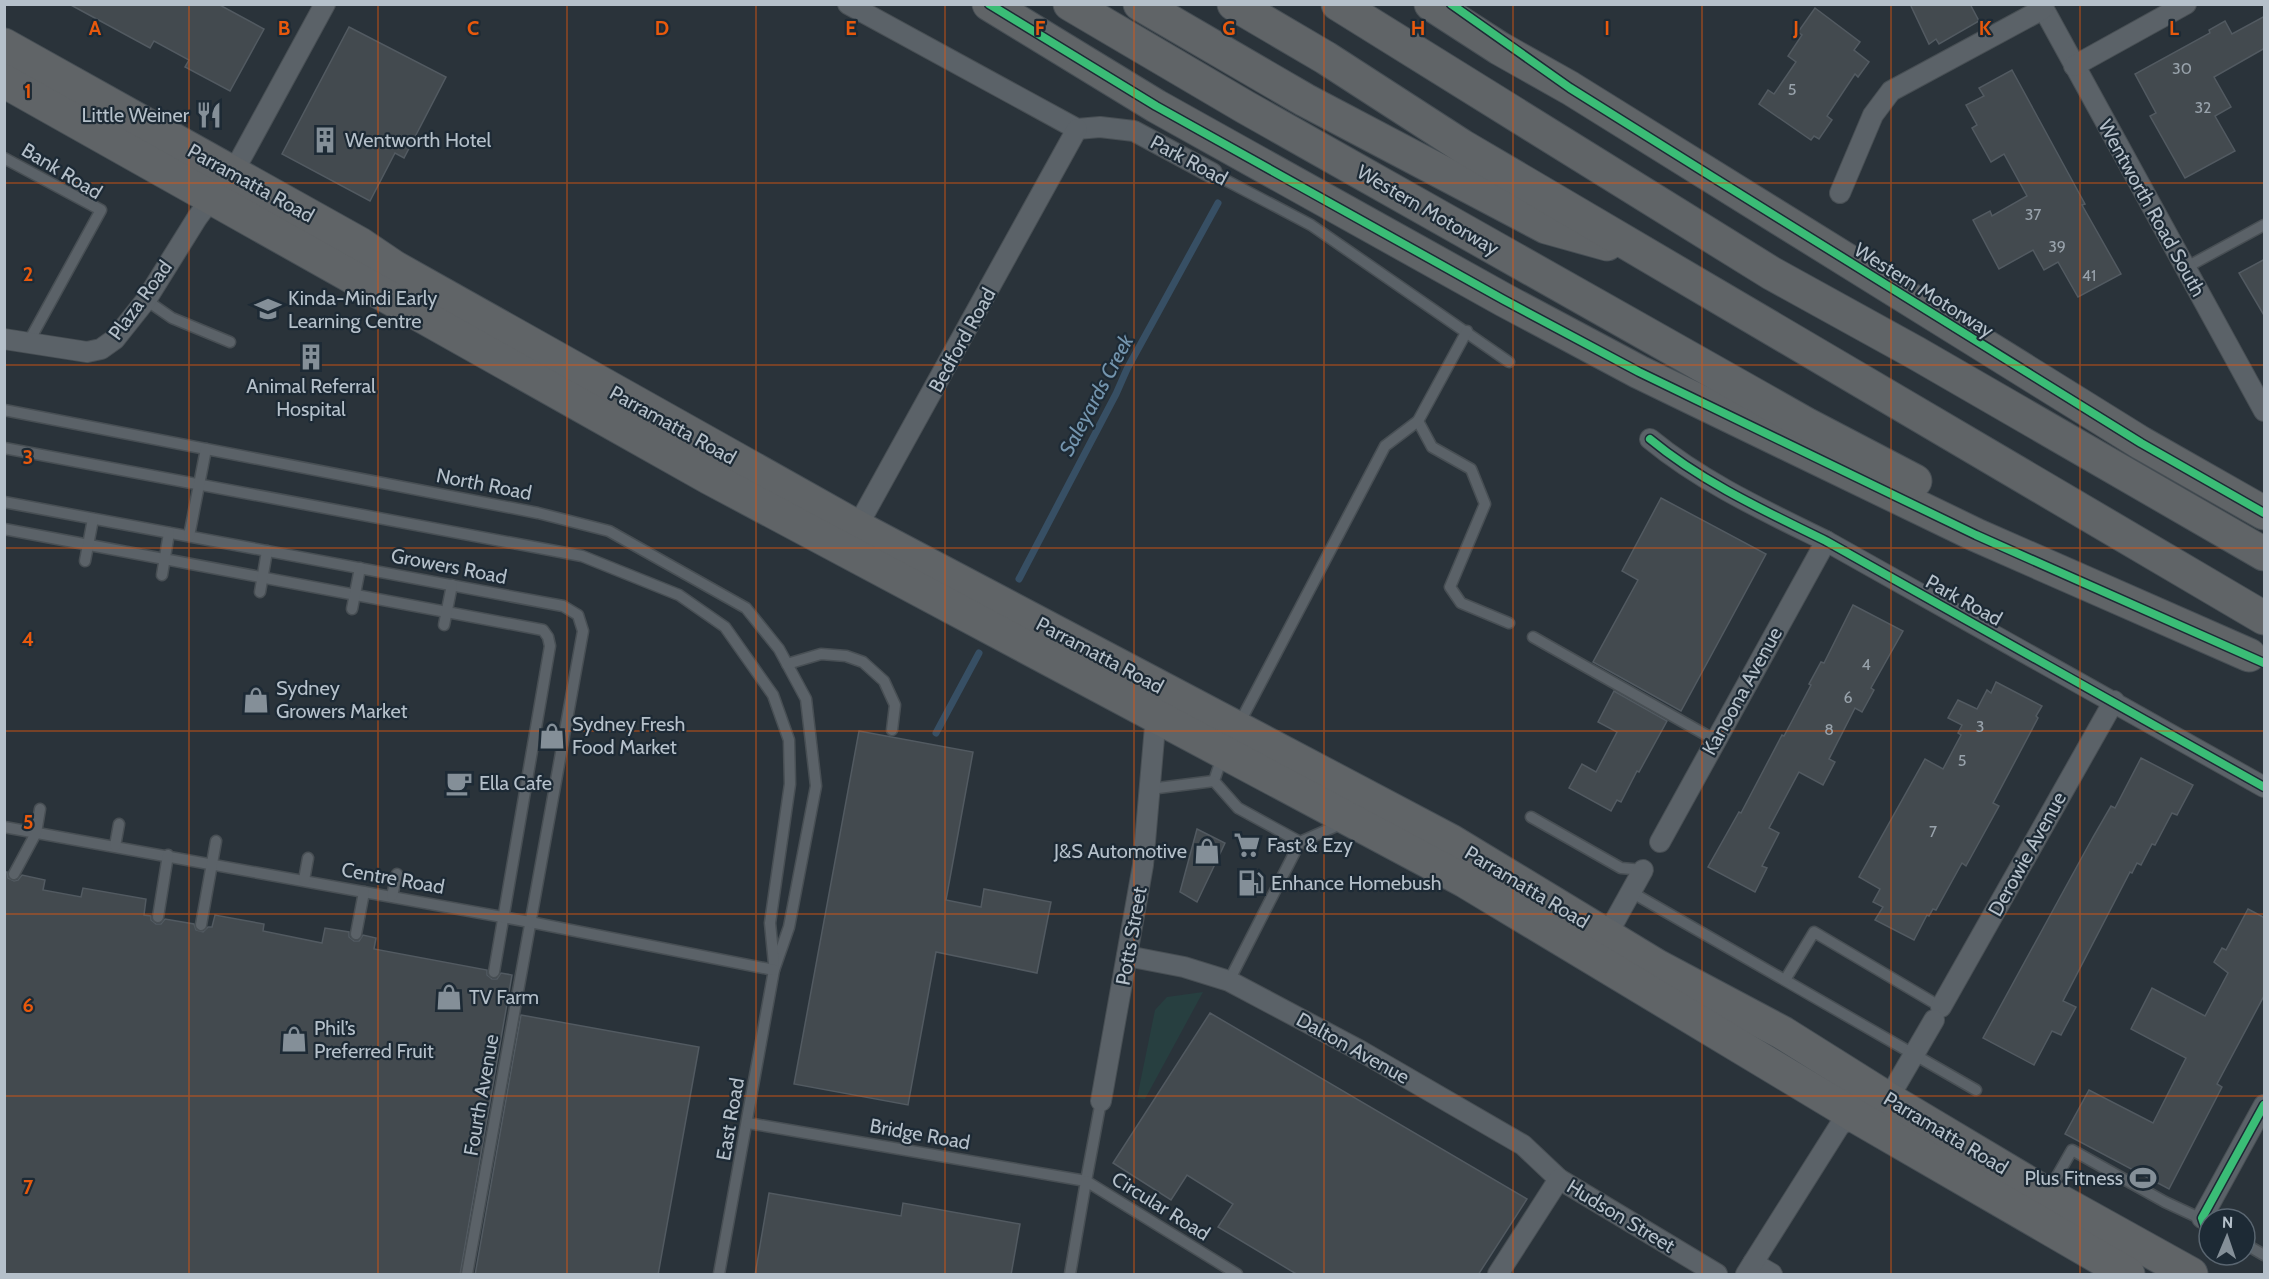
<svg xmlns="http://www.w3.org/2000/svg" width="2269" height="1279" font-family="Cabin,sans-serif">
  <rect width="100%" height="100%" fill="#2a333a"/>
  <!-- green -->
  <path fill="#273f40" d="M1203 992 1145 1099 1137 1098 1155 1010 1167 997Z"/>
  <g fill="none" stroke-linecap="round" stroke-linejoin="round">
    <!-- stream -->
    <g stroke="#374f64" stroke-width="7">
      <path d="M1019 579 1116 394 1127 369 1218 203"/>
      <path d="M936 733 979 653"/>
    </g>
  </g>
  <!-- building -->
  <g fill="#434a4f" stroke="#525a61" stroke-width="1.5">
    <path d="M69 4H218L264 29 230 91 185 67 189 60 154 41 150 48Z"/>
    <path d="M1910 4H1970L1979 21 1939 44 1936 39 1929 44Z"/>
    <path d="M1815 8 1860 42 1854 50 1869 62 1858 77 1855 74 1827 116 1832 120 1819 139 1814 136 1811 140 1759 104 1768 90 1774 94 1796 62 1788 56 1802 35 1798 32Z"/>
    <path d="M2265 16V48L2214 77 2231 107 2215 116 2235 151 2185 178 2150 116 2156 113 2135 74 2210 33 2209 30 2225 21 2232 34Z"/>
    <path d="M349 27 446 77 404 158 395 153 370 201 282 154Z"/>
    <path d="M2012 70 2085 204 2082 205 2121 274 2078 297 2058 262 2044 270 2033 250 1999 269 1973 220 1990 211 1992 216 2027 196 2004 154 1991 162 1972 128 1977 125 1966 105 1984 96 1979 88Z"/>
    <path d="M2265 259V317L2239 273Z"/>
    <path d="M1661 498 1766 554 1681 711 1593 662 1638 580 1622 571Z"/>
    <path d="M1853 605 1903 631 1871 688 1874 690 1862 712 1855 708 1829 759 1835 762 1823 785 1799 772 1769 828 1779 833 1762 866 1767 868 1755 892 1708 867 1739 812 1741 813 1782 735 1784 736 1811 685 1809 684 1821 662 1824 663Z"/>
    <path d="M1996 682 2042 706 2036 716 2038 718 1993 803 1999 806 1966 866 1962 863 1936 910 1933 909 1929 916 1927 915 1914 940 1875 920 1883 907 1873 902 1880 889 1859 877 1925 759 1943 769 1961 735 1958 733 1962 725 1948 718 1958 700 1977 709 1987 690 1991 693Z"/>
    <path d="M1614 691 1667 721 1639 772 1637 771 1621 802 1617 800 1611 811 1569 788 1582 764 1596 772 1617 732 1598 722Z"/>
    <path d="M859 731 973 752 946 900 981 907 984 889 1051 902 1037 973 936 952 908 1105 794 1084Z"/>
    <path d="M2141 758 2193 785 2177 815 2172 813 2155 845 2152 844 2141 865 2137 863 2132 873 2130 872 2063 1001 2076 1007 2061 1035 2052 1031 2034 1065 1983 1038 2093 837 2111 806 2115 808Z"/>
    <path d="M1197 829 1225 843 1197 902 1180 892Z"/>
    <path d="M4 872H7L8 878 14 881 18 880 22 875 45 880 43 890 81 897 83 888 146 899 144 915 151 916V920L156 924H161L165 919 194 924 196 930 203 932 208 927H212L215 915 264 924 263 931 322 943 325 928 349 932V937L354 941H359L363 935 376 938 374 949 487 970V975L492 979H497L501 973 512 975 460 1275H4Z"/>
    <path d="M2248 909 2265 918V994L2217 1084 2222 1087 2169 1189 2065 1134 2089 1090 2153 1123 2186 1058 2131 1029 2152 988 2205 1016 2228 973 2214 962 2222 948 2226 950Z"/>
    <path d="M1210 1013 1527 1199 1478 1275H1298L1218 1227 1233 1204 1187 1175 1171 1200 1113 1163Z"/>
    <path d="M521 1015 699 1047 658 1275H475Z"/>
    <path d="M769 1193 901 1216 903 1203 1020 1224 1011 1275H755Z"/>
  </g>
  <g fill="none" stroke-linecap="round" stroke-linejoin="round">
    <!-- lane casing -->
    <g stroke="#484f54" stroke-width="13">
      <g id="lane">
        <path d="M4 158 101 210 28 343"/>
        <path d="M1212 173 1311 225 1509 362"/>
        <path d="M2185 268 2264 225"/>
        <path d="M146 300 172 318 230 342"/>
        <path d="M4 410 538 513 609 531 746 608 779 649 806 699 816 786 789 927 774 970 719 1274"/>
        <path d="M1418 421 1432 447 1471 469 1485 504 1450 587 1461 603 1509 623"/>
        <path d="M4 448 582 556 679 595 725 627 773 695 789 740 790 784 770 923 774 964"/>
        <path d="M4 502 563 606 578 615 583 631 467 1274"/>
        <path d="M4 529 543 630 548 637 550 646 494 972"/>
        <path d="M189 536 206 449"/>
        <path d="M85 561 93 519"/>
        <path d="M162 575 169 533"/>
        <path d="M260 592 267 551"/>
        <path d="M352 609 360 568"/>
        <path d="M444 625 452 585"/>
        <path d="M1533 637 1715 740"/>
        <path d="M787 664 821 654 846 656 863 662 884 681 895 705 892 730"/>
        <path d="M1239 724 1385 446 1418 421 1467 331"/>
        <path d="M1222 757 1214 781 1238 808 1300 842 1343 823"/>
        <path d="M1150 789 1214 781"/>
        <path d="M1531 817 1621 868 1643 870"/>
        <path d="M4 827 530 922 774 970"/>
        <path d="M115 846 119 824"/>
        <path d="M14 874 36 833 40 809"/>
        <path d="M304 880 308 858"/>
        <path d="M1631 892 1976 1090"/>
        <path d="M392 896 397 874"/>
        <path d="M158 917 168 855"/>
        <path d="M201 925 216 841"/>
        <path d="M356 934 364 892"/>
        <path d="M1785 980 1814 932 1941 1007"/>
        <path d="M1229 981 1300 842"/>
        <path d="M748 1123 1086 1181 1101 1101"/>
        <path d="M2048 1192 2072 1150 2165 1202 2206 1221"/>
        <path d="M2245 1244 2264 1255"/>
        <path d="M1070 1274 1086 1181 1237 1274"/>
      </g>
    </g>
    <!-- street casing -->
    <g stroke="#484f54" stroke-width="22">
      <g id="street">
        <path d="M848 4 1077 129 1100 127 1134 131 1212 173"/>
        <path d="M2041 4 2264 411"/>
        <path d="M2074 66 2186 4"/>
        <path d="M1840 193 1873 115 1891 91 2043 9"/>
        <path d="M4 339 87 352 101 349 115 339 146 300 197 218 241 158 325 4"/>
        <path d="M1650 439C1702 482 1765 511 1826 541L2264 787"/>
        <path d="M852 536 1077 129"/>
        <path d="M1660 842 1826 541"/>
        <path d="M1602 944 1643 870"/>
        <path d="M1127 956 1184 967 1229 981 1359 1050 1523 1145 1559 1179 1717 1274"/>
        <path d="M1941 1007 2114 701"/>
        <path d="M1101 1101 1143 865 1156 715 1159 710"/>
        <path d="M2202 1218 2264 1105"/>
        <path d="M1753 1263 1772 1274"/>
        <path d="M1498 1274 1559 1179"/>
        <path d="M1746 1274 1840 1125 1888 1099 1934 1020"/>
      </g>
    </g>
    <!-- highway casing -->
    <g stroke="#474f55" stroke-width="35">
      <g id="highway">
        <path d="M989 4 1156 106 1504 300 1639 372 1976 535 2249 655"/>
        <path d="M1070 4 1245 107 1806 424 1915 481"/>
        <path d="M1140 4 1305 100 1546 227 1607 244"/>
        <path d="M1234 4 1326 58 1462 146 2264 618"/>
        <path d="M1338 4 1771 273 1916 353 2264 554"/>
        <path d="M1431 4 1499 48 1570 88 2141 443 2264 513"/>
        <path d="M4 45 360 244 394 267 857 527 1451 841 1657 966 1783 1033 1888 1099 2047 1194 2191 1274"/>
        <path d="M4 81 710 478 1465 881 1857 1117 2128 1274"/>
      </g>
    </g>
    <!-- lane -->
    <use href="#lane" stroke="#5b6268" stroke-width="10"/>
    <!-- street -->
    <use href="#street" stroke="#5b6268" stroke-width="20"/>
    <!-- highway -->
    <use href="#highway" stroke="#606467" stroke-width="33"/>
    <!-- cycleway casing -->
    <g stroke="#1d2a35" stroke-width="11">
      <g id="cycleway">
        <path d="M989 4 1156 106 1504 300 1639 372 1976 535 2264 663"/>
        <path d="M1451 4 1570 88 1714 178 2141 443 2264 513"/>
        <path d="M1650 439C1702 482 1765 511 1826 541L2264 787"/>
        <path d="M2209 1239 2202 1218 2264 1105"/>
      </g>
    </g>
    <!-- cycleway -->
    <use href="#cycleway" stroke="#3abd76" stroke-width="8"/>
  </g>
  <!-- grid -->
  <path fill="none" stroke="#e8590c" stroke-width="1.5" stroke-opacity="0.55" d="M189 4V1274M378 4V1274M567 4V1274M756 4V1274M945 4V1274M1134 4V1274M1324 4V1274M1513 4V1274M1702 4V1274M1891 4V1274M2080 4V1274M4 183H2264M4 365H2264M4 548H2264M4 731H2264M4 914H2264M4 1096H2264"/>
  <!-- icons -->
  <defs>
    <g id="restaurant-bare" transform="scale(2.07)"><path d="M-5-6h1v4h1v-4h1v4h1v-4h1v5L-1.5 .5V6h-2V.5L-5-1ZM5-6V6H3V1.5H1.5Q1.5-4 5-6Z" fill="#848f98" stroke="#1d2a35" stroke-width="2.5" paint-order="stroke"/></g>
    <g id="building-bare" transform="scale(2.07)"><path d="M-4-6H4V6H1V3H-1V6H-4ZM-2.5-4.3h1.7v1.8h-1.7ZM.8-4.3h1.7v1.8H.8ZM-2.5-1h1.7V.8h-1.7ZM.8-1h1.7V.8H.8Z" fill="#848f98" stroke="#1d2a35" stroke-width="2.5" paint-order="stroke"/></g>
    <g id="school-bare" transform="scale(2.07)"><path d="M0-5L7-2L0 1L-7-2ZM-4 1L0 2.5L4 1V4Q0 6-4 4Z" fill="#848f98" stroke="#1d2a35" stroke-width="2.5" paint-order="stroke"/></g>
    <g id="shop-bare" transform="scale(2.07)"><path d="M-5-2.5h2.3a2.7 3.5 0 0 1 5.4 0H5L5.5 6h-11ZM-1.5-2.5h3a1.5 2.3 0 0 0-3 0Z" fill="#848f98" stroke="#1d2a35" stroke-width="2.5" paint-order="stroke"/></g>
    <g id="cafe-bare" transform="scale(2.07)"><path d="M-5.5-4.5H6V0H3Q3 3.5 0 3.5H-2.5Q-5.5 3.5-5.5 0ZM3-3.2v2h1.7v-2ZM-6 4.5H4V6H-6Z" fill="#848f98" stroke="#1d2a35" stroke-width="2.5" paint-order="stroke"/></g>
    <g id="supermarket-bare" transform="scale(2.07)"><path d="M-6-5.5h2.5l.6 2H6L4.5 2H-2.5L-4.4-4H-6ZM-1.5 3.2a1.3 1.3 0 1 0 .1 0ZM3 3.2a1.3 1.3 0 1 0 .1 0Z" fill="#848f98" stroke="#1d2a35" stroke-width="2.5" paint-order="stroke"/></g>
    <g id="fuel-bare" transform="scale(2.07)"><path d="M-5.5-6h7V0h2V4h1.3V-2.5L3-4.5l.8-.8L6-3V5H2.5V1h-1V6h-7ZM-4.2-4.7v3.2H.2V-4.7Z" fill="#848f98" stroke="#1d2a35" stroke-width="2.5" paint-order="stroke"/></g>
    <g id="stadium-bare" transform="scale(2.07)"><path d="M0-5a6.5 5 0 1 0 0 10a6.5 5 0 1 0 0-10ZM-3.5-1.8h7v3.6h-7Z" fill="#848f98" stroke="#1d2a35" stroke-width="2.5" paint-order="stroke"/></g>
  </defs>
  <g fill-rule="evenodd">
    <use href="#restaurant-bare" x="209" y="115"/>
    <use href="#building-bare" x="325" y="140"/>
    <use href="#school-bare" x="268" y="309"/>
    <use href="#building-bare" x="311" y="357"/>
    <use href="#shop-bare" x="256" y="700"/>
    <use href="#shop-bare" x="552" y="736"/>
    <use href="#cafe-bare" x="459" y="783"/>
    <use href="#supermarket-bare" x="1247" y="845"/>
    <use href="#shop-bare" x="1207" y="851"/>
    <use href="#fuel-bare" x="1251" y="883"/>
    <use href="#shop-bare" x="449" y="997"/>
    <use href="#shop-bare" x="294" y="1039"/>
    <use href="#stadium-bare" x="2143" y="1178"/>
  </g>
  <g text-anchor="middle" dominant-baseline="central" stroke-width="4.5" stroke-linejoin="round" paint-order="stroke">
    <!-- number labels -->
    <g font-size="16" fill="#98a2ab">
      <text x="2182" y="68">30</text>
      <text x="1792" y="89">5</text>
      <text x="2203" y="107">32</text>
      <text x="2033" y="214">37</text>
      <text x="2057" y="246">39</text>
      <text x="2089" y="275">41</text>
      <text x="1866" y="664">4</text>
      <text x="1848" y="697">6</text>
      <text x="1980" y="726">3</text>
      <text x="1829" y="729">8</text>
      <text x="1962" y="760">5</text>
      <text x="1933" y="831">7</text>
    </g>
    <!-- poi labels -->
    <g font-size="20" fill="#b5c0ca" stroke="#1d2a35" text-anchor="start">
      <text x="189" y="115" text-anchor="end">Little Weiner</text>
      <text x="345" y="140">Wentworth Hotel</text>
      <text x="288" y="298">Kinda-Mindi Early<tspan x="288" dy="23">Learning Centre</tspan></text>
      <text x="311" y="386" text-anchor="middle">Animal Referral<tspan x="311" dy="23">Hospital</tspan></text>
      <text x="276" y="688">Sydney<tspan x="276" dy="23">Growers Market</tspan></text>
      <text x="572" y="724">Sydney Fresh<tspan x="572" dy="23">Food Market</tspan></text>
      <text x="479" y="783">Ella Cafe</text>
      <text x="1267" y="845">Fast &amp; Ezy</text>
      <text x="1187" y="851" text-anchor="end">J&amp;S Automotive</text>
      <text x="1271" y="883">Enhance Homebush</text>
      <text x="469" y="997">TV Farm</text>
      <text x="314" y="1028">Phil’s<tspan x="314" dy="23">Preferred Fruit</tspan></text>
      <text x="2123" y="1178" text-anchor="end">Plus Fitness</text>
    </g>
    <!-- street labels -->
    <g font-size="20" fill="#b5c0ca" stroke="#1d2a35">
      <text transform="translate(1189 160) rotate(28)">Park Road</text>
      <text transform="translate(62 171) rotate(31)">Bank Road</text>
      <text transform="translate(251 183) rotate(29)">Parramatta Road</text>
      <text transform="translate(2152 208) rotate(61)">Wentworth Road South</text>
      <text transform="translate(1428 210) rotate(30)">Western Motorway</text>
      <text transform="translate(1924 290) rotate(32)">Western Motorway</text>
      <text transform="translate(140 300) rotate(-54)">Plaza Road</text>
      <text transform="translate(962 340) rotate(-61)">Bedford Road</text>
      <text transform="translate(673 425) rotate(29)">Parramatta Road</text>
      <text transform="translate(484 484) rotate(11)">North Road</text>
      <text transform="translate(449 566) rotate(11)">Growers Road</text>
      <text transform="translate(1964 600) rotate(29)">Park Road</text>
      <text transform="translate(1100 655) rotate(28)">Parramatta Road</text>
      <text transform="translate(1742 691) rotate(-61)">Kanoona Avenue</text>
      <text transform="translate(2027 854) rotate(-61)">Derowie Avenue</text>
      <text transform="translate(393 878) rotate(10)">Centre Road</text>
      <text transform="translate(1527 887) rotate(31)">Parramatta Road</text>
      <text transform="translate(1131 936) rotate(-80)">Potts Street</text>
      <text transform="translate(1353 1048) rotate(29)">Dalton Avenue</text>
      <text transform="translate(481 1095) rotate(-80)">Fourth Avenue</text>
      <text transform="translate(730 1119) rotate(-80)">East Road</text>
      <text transform="translate(1946 1133) rotate(31)">Parramatta Road</text>
      <text transform="translate(920 1134) rotate(10)">Bridge Road</text>
      <text transform="translate(1161 1206) rotate(32)">Circular Road</text>
      <text transform="translate(1621 1216) rotate(31)">Hudson Street</text>
    </g>
    <!-- water labels -->
    <g font-size="21" font-style="italic" fill="#7495ae" stroke="#1d2a35">
      <text transform="translate(1096 395) rotate(-62)">Saleyards Creek</text>
    </g>
  </g>
  <g font-size="20" text-anchor="middle" font-weight="bold" fill="#e8590c" stroke="#1d2a35" stroke-width="4.5" stroke-linejoin="round" paint-order="stroke">
    <text x="95" y="35">A</text>
    <text x="284" y="35">B</text>
    <text x="473" y="35">C</text>
    <text x="662" y="35">D</text>
    <text x="851" y="35">E</text>
    <text x="1040" y="35">F</text>
    <text x="1229" y="35">G</text>
    <text x="1418" y="35">H</text>
    <text x="1607" y="35">I</text>
    <text x="1796" y="35">J</text>
    <text x="1985" y="35">K</text>
    <text x="2174" y="35">L</text>
    <text x="28" y="98">1</text>
    <text x="28" y="281">2</text>
    <text x="28" y="464">3</text>
    <text x="28" y="646">4</text>
    <text x="28" y="829">5</text>
    <text x="28" y="1012">6</text>
    <text x="28" y="1194">7</text>
  </g>
  <!-- border -->
  <rect width="2269" height="1279" fill="none" stroke="#b5c0ca" stroke-width="12"/>
  <!-- north arrow -->
  <g transform="translate(2227 1237) rotate(2)"><circle r="28" fill="#1d2a35" stroke="#5a6671" stroke-width="1.5"/>
  <path d="M0-4.5L10 22L0 15L-10 22Z" fill="#848f98"/>
  <text y="-9" font-size="16" font-weight="bold" text-anchor="middle" fill="#b5c0ca">N</text>
  </g>
</svg>
